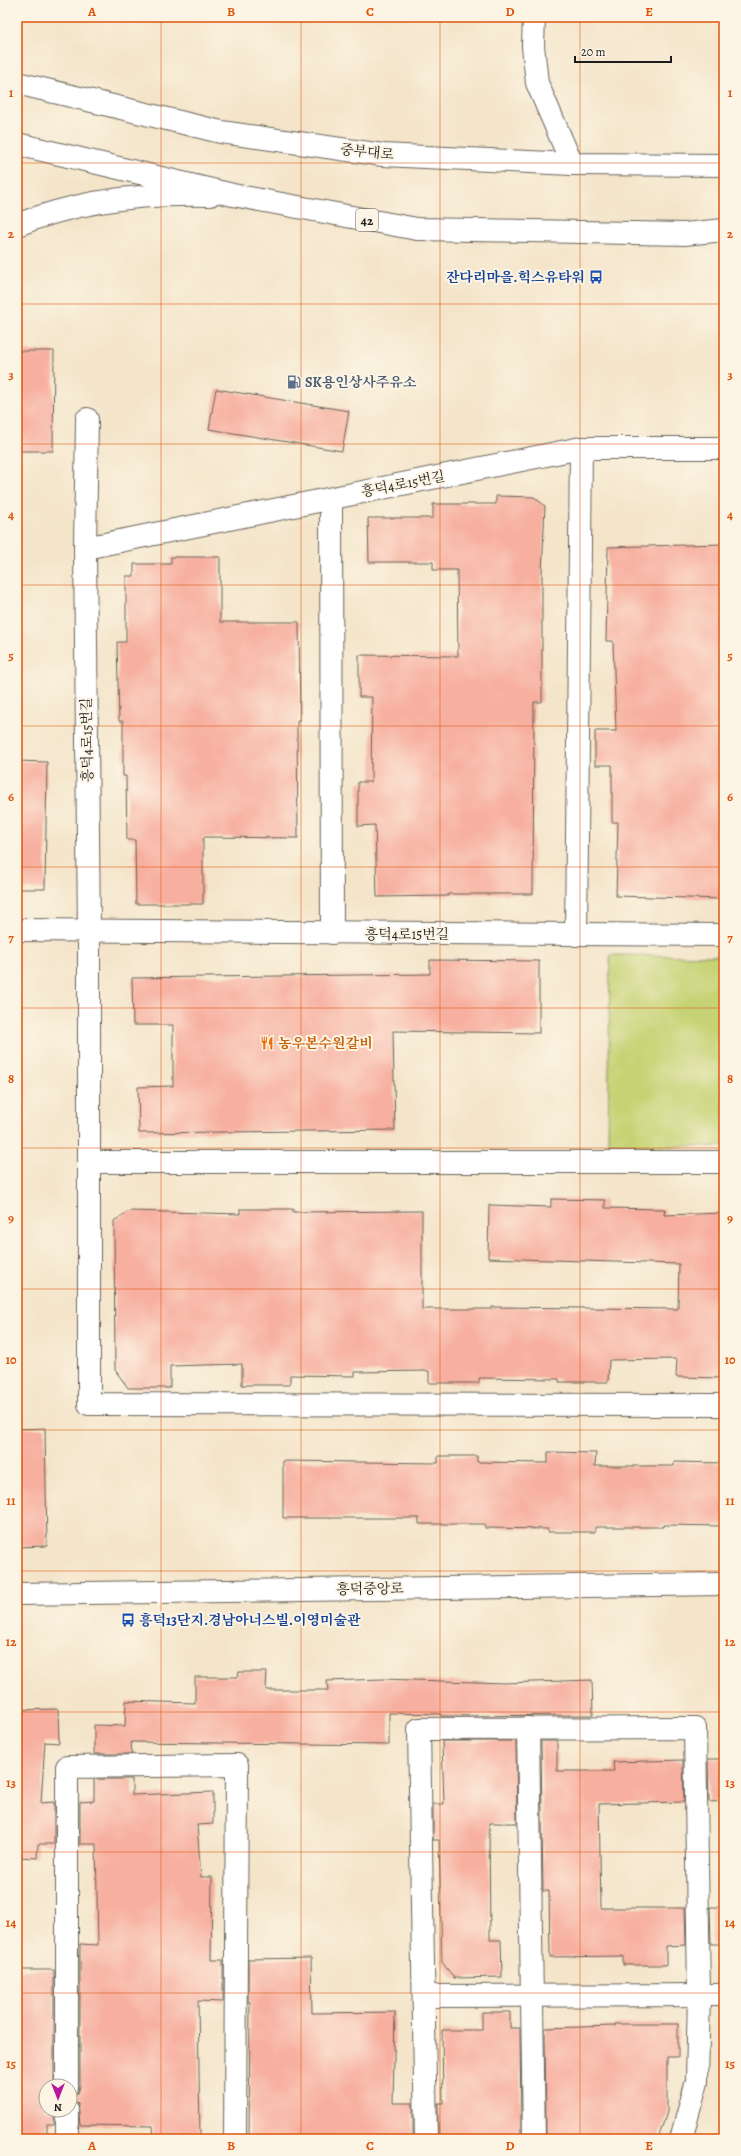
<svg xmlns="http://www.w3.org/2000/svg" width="741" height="2156" font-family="Alegreya,'Noto Serif KR',serif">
  <rect width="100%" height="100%" fill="#fcf5e5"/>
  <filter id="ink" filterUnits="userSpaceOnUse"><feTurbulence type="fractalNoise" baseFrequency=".025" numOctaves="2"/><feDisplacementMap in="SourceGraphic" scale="8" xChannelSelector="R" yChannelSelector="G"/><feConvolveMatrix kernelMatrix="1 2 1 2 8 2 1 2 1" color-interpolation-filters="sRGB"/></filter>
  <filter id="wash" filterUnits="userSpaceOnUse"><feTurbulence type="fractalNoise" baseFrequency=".012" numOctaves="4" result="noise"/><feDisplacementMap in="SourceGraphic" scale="16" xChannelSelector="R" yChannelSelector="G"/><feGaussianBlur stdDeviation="0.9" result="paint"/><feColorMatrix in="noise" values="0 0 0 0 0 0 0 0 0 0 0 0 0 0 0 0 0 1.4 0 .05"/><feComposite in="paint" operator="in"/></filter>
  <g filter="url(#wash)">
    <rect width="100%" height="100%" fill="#f4e5ca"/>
    <!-- green -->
    <path fill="#c6d375" stroke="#717848" d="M610 955 724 956V1146L608 1147Z"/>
    <g id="blocks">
      <!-- building -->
      <g fill="#f7af9f">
        <path d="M17 351H54L53 451H17Z"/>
        <path d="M216 389 349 411 342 451 209 429Z"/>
        <path d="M496 496 534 497 545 506 542 574V702H534L533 894H448V896L377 897 375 825 358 826V782H371L372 697H359V655L458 656 457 570H433V562H369L368 518H433V504H496Z"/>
        <path d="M724 544V899L616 896 618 822H612V765H595V731H616L613 641H606L608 547Z"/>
        <path d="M171 557H220V622H299L300 720H297L298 838 205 837 203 839V904H136L135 840H127L126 776H123V721H119L117 642H126V576H134V564H171Z"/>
        <path d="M17 761 47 762 45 889H17Z"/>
        <path d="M430 960 539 961V1033L393 1031 395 1130 139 1133 138 1087 173 1086V1025H133L132 978 430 974Z"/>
        <path d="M551 1199 605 1200V1208L665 1209 664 1215 724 1213V1378L676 1377 677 1359 609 1360 608 1382H559V1379L479 1378V1383H429V1371L355 1372V1376L290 1375V1385H242V1364L170 1366V1388H128L115 1370 114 1221 129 1211 240 1214V1209H293V1212L422 1211V1309H492V1307L678 1309 679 1264 488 1258 489 1205 551 1207Z"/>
        <path d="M45 1428 47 1546 17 1547V1429Z"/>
        <path d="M548 1452 596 1453 595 1466H674V1462L724 1463V1526L663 1525V1527H595V1532H548V1529L485 1528V1524H419V1518H283V1461L438 1463V1456H477V1462L548 1463Z"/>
        <path d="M239 1672H267L266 1690H328L327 1681 383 1679 504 1683 592 1680 593 1715 441 1716V1714L389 1713V1745L131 1742 132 1754H94V1725L125 1726 126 1701 195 1703V1677H238Z"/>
        <path d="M58 1709 59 1743 45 1742 41 1803 54 1802V1844H38L37 1858 17 1857V1710Z"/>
        <path d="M442 1741H516L517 1823H489L490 1940H501L502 1977 454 1978 442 1962 439 1840H433V1804H444Z"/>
        <path d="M541 1741H557V1771H614L613 1762 683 1760 684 1802 599 1804 601 1908H685L686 1945 666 1946V1965H623V1956L550 1957 549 1891H543Z"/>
        <path d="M708 1759H724V1801L709 1802Z"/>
        <path d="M94 1779H132V1795L213 1792V1824L197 1825 201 1877H212L211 1960H223V2002L198 2001 200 2139H154L153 2126 80 2125 78 2104 70 2098 78 2093 80 2086V1944L98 1945 96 1844H80V1802L94 1801Z"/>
        <path d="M710 1907H724V1944H711Z"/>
        <path d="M311 1958 312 2013 395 2012 393 2103H413V2137H394V2139H249L250 2002H248V1959Z"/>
        <path d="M17 1970H54V2086H46V2110H54V2125H47V2139H17Z"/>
        <path d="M482 2012H510V2028H520L521 2137H438V2103H443L442 2030H482Z"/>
        <path d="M615 2024H678V2057H667V2112L658 2139H546L545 2028 615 2026Z"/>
      </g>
    </g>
  </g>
  <g filter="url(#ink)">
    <use href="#blocks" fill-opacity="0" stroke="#686259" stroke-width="1"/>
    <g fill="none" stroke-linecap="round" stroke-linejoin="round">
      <!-- minor casing -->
      <g stroke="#686259" stroke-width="24">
        <g id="minor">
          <path d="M534 17 533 46 537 83 572 164"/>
          <path d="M17 225C79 200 143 193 210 195"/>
          <path d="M87 419 85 548 581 448H724"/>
          <path d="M331 499 332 933"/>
          <path d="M85 548 89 931V1404L724 1405"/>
          <path d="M17 930 724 935"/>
          <path d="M576 935 581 448"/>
          <path d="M89 1162H724"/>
          <path d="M17 1594 724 1584"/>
          <path d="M528 1728 534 2139"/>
          <path d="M424 1996 724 1995"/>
          <path d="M67 2086V1767L237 1765 235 2139"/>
          <path d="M67 2110V2139"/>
          <path d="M426 2139 419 1729 695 1728 699 1995 697 2081 681 2139"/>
        </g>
      </g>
      <!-- major casing -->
      <g stroke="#686259" stroke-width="24">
        <g id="major">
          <path d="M17 83 221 132 383 155 572 164 724 165"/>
          <path d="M17 144 233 195 417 229 684 234 724 230"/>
        </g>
      </g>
      <!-- minor -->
      <use href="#minor" stroke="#fff" stroke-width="22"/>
      <!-- major -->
      <use href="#major" stroke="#fff" stroke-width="22"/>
    </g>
  </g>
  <!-- grid -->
  <path fill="none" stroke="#de560d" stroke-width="1" stroke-opacity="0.55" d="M161 17V2139M301 17V2139M440 17V2139M580 17V2139M17 163H724M17 304H724M17 444H724M17 585H724M17 726H724M17 867H724M17 1008H724M17 1148H724M17 1289H724M17 1430H724M17 1571H724M17 1712H724M17 1852H724M17 1993H724"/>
  <!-- icons -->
  <defs>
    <g id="bus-bare" transform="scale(1.08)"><path d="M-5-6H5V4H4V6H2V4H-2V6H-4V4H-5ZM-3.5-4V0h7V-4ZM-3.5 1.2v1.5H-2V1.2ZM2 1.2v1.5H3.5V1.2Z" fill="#1a4fb4" stroke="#fcf5e5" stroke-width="2.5" paint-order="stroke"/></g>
    <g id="fuel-bare" transform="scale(1.08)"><path d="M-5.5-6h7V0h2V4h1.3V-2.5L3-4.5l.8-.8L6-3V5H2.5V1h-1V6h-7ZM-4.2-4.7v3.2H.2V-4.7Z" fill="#5c6f8a" stroke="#fcf5e5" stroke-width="2.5" paint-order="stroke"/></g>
    <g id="restaurant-bare" transform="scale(1.08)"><path d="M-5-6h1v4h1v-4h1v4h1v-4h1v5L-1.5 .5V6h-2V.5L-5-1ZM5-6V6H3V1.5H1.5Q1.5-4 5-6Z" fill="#e8710a" stroke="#fcf5e5" stroke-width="2.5" paint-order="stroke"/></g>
  </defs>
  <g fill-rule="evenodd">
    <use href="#bus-bare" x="596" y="277"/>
    <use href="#fuel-bare" x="294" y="382"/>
    <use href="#restaurant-bare" x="267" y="1043"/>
    <use href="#bus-bare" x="128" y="1620"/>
  </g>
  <g text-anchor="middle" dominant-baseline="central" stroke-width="4" stroke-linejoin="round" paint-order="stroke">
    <!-- shield labels -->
    <rect fill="#fcf5e5" stroke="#5f5d58" stroke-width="1" x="356" y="209" width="22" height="22" rx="3"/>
    <g font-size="13" font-weight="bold" fill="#1c1c1c">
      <text x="367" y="220">42</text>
    </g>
    <!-- street labels -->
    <g font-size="14" fill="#1c1c1c" stroke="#fcf5e5">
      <text transform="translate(367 152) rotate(6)">중부대로</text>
      <text transform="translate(403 484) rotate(-11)">흥덕4로15번길</text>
      <text transform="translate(87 740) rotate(-91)">흥덕4로15번길</text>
      <text x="407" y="934">흥덕4로15번길</text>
      <text transform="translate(370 1589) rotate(-1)">흥덕중앙로</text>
    </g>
    <!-- transit labels -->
    <g font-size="14" font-weight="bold" fill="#164399" stroke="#fcf5e5" text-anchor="end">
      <text x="585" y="277">잔다리마을.힉스유타워</text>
      <text x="139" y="1620" text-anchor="start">흥덕13단지.경남아너스빌.이영미술관</text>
    </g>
    <!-- service labels -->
    <g font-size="14" font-weight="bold" fill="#4e5e75" stroke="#fcf5e5" text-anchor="start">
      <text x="305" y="382">SK용인상사주유소</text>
    </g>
    <!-- food labels -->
    <g font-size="14" font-weight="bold" fill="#c56008" stroke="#fcf5e5" text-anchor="start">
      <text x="278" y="1043">농우본수원갈비</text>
    </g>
  </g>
  <!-- margin -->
  <rect width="741" height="2156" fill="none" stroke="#fcf5e5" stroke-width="44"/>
  <!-- north arrow -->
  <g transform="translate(58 2098) rotate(180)"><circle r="19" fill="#fcf5e5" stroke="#a29e95"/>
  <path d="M0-3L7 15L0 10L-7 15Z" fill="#b5179e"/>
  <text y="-6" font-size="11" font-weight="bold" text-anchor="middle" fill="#1c1c1c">N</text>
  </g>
  <!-- scale -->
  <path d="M575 56v6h96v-6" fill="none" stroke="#1c1c1c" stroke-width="2"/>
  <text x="581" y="56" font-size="12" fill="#1c1c1c" stroke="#fcf5e5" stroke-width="3" paint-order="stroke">20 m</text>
  <rect x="22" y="22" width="697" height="2112" fill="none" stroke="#de560d" stroke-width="1.5"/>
  <g font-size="13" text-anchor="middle" font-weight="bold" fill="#de560d">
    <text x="92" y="16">A</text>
    <text x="231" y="16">B</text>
    <text x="370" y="16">C</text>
    <text x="510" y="16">D</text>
    <text x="649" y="16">E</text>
    <text x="11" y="97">1</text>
    <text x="730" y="97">1</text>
    <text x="11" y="238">2</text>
    <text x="730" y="238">2</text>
    <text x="11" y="379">3</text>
    <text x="730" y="379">3</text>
    <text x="11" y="519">4</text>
    <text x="730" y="519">4</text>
    <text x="11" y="660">5</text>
    <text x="730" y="660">5</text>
    <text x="11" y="801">6</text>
    <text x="730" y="801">6</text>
    <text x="11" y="942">7</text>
    <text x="730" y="942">7</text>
    <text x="11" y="1083">8</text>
    <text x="730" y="1083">8</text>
    <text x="11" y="1223">9</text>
    <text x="730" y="1223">9</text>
    <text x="11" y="1364">10</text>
    <text x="730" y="1364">10</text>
    <text x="11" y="1505">11</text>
    <text x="730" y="1505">11</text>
    <text x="11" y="1646">12</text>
    <text x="730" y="1646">12</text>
    <text x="11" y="1787">13</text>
    <text x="730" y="1787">13</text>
    <text x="11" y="1927">14</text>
    <text x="730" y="1927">14</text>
    <text x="11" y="2068">15</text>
    <text x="730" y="2068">15</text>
    <text x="92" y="2150">A</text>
    <text x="231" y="2150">B</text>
    <text x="370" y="2150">C</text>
    <text x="510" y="2150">D</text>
    <text x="649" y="2150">E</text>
  </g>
</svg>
